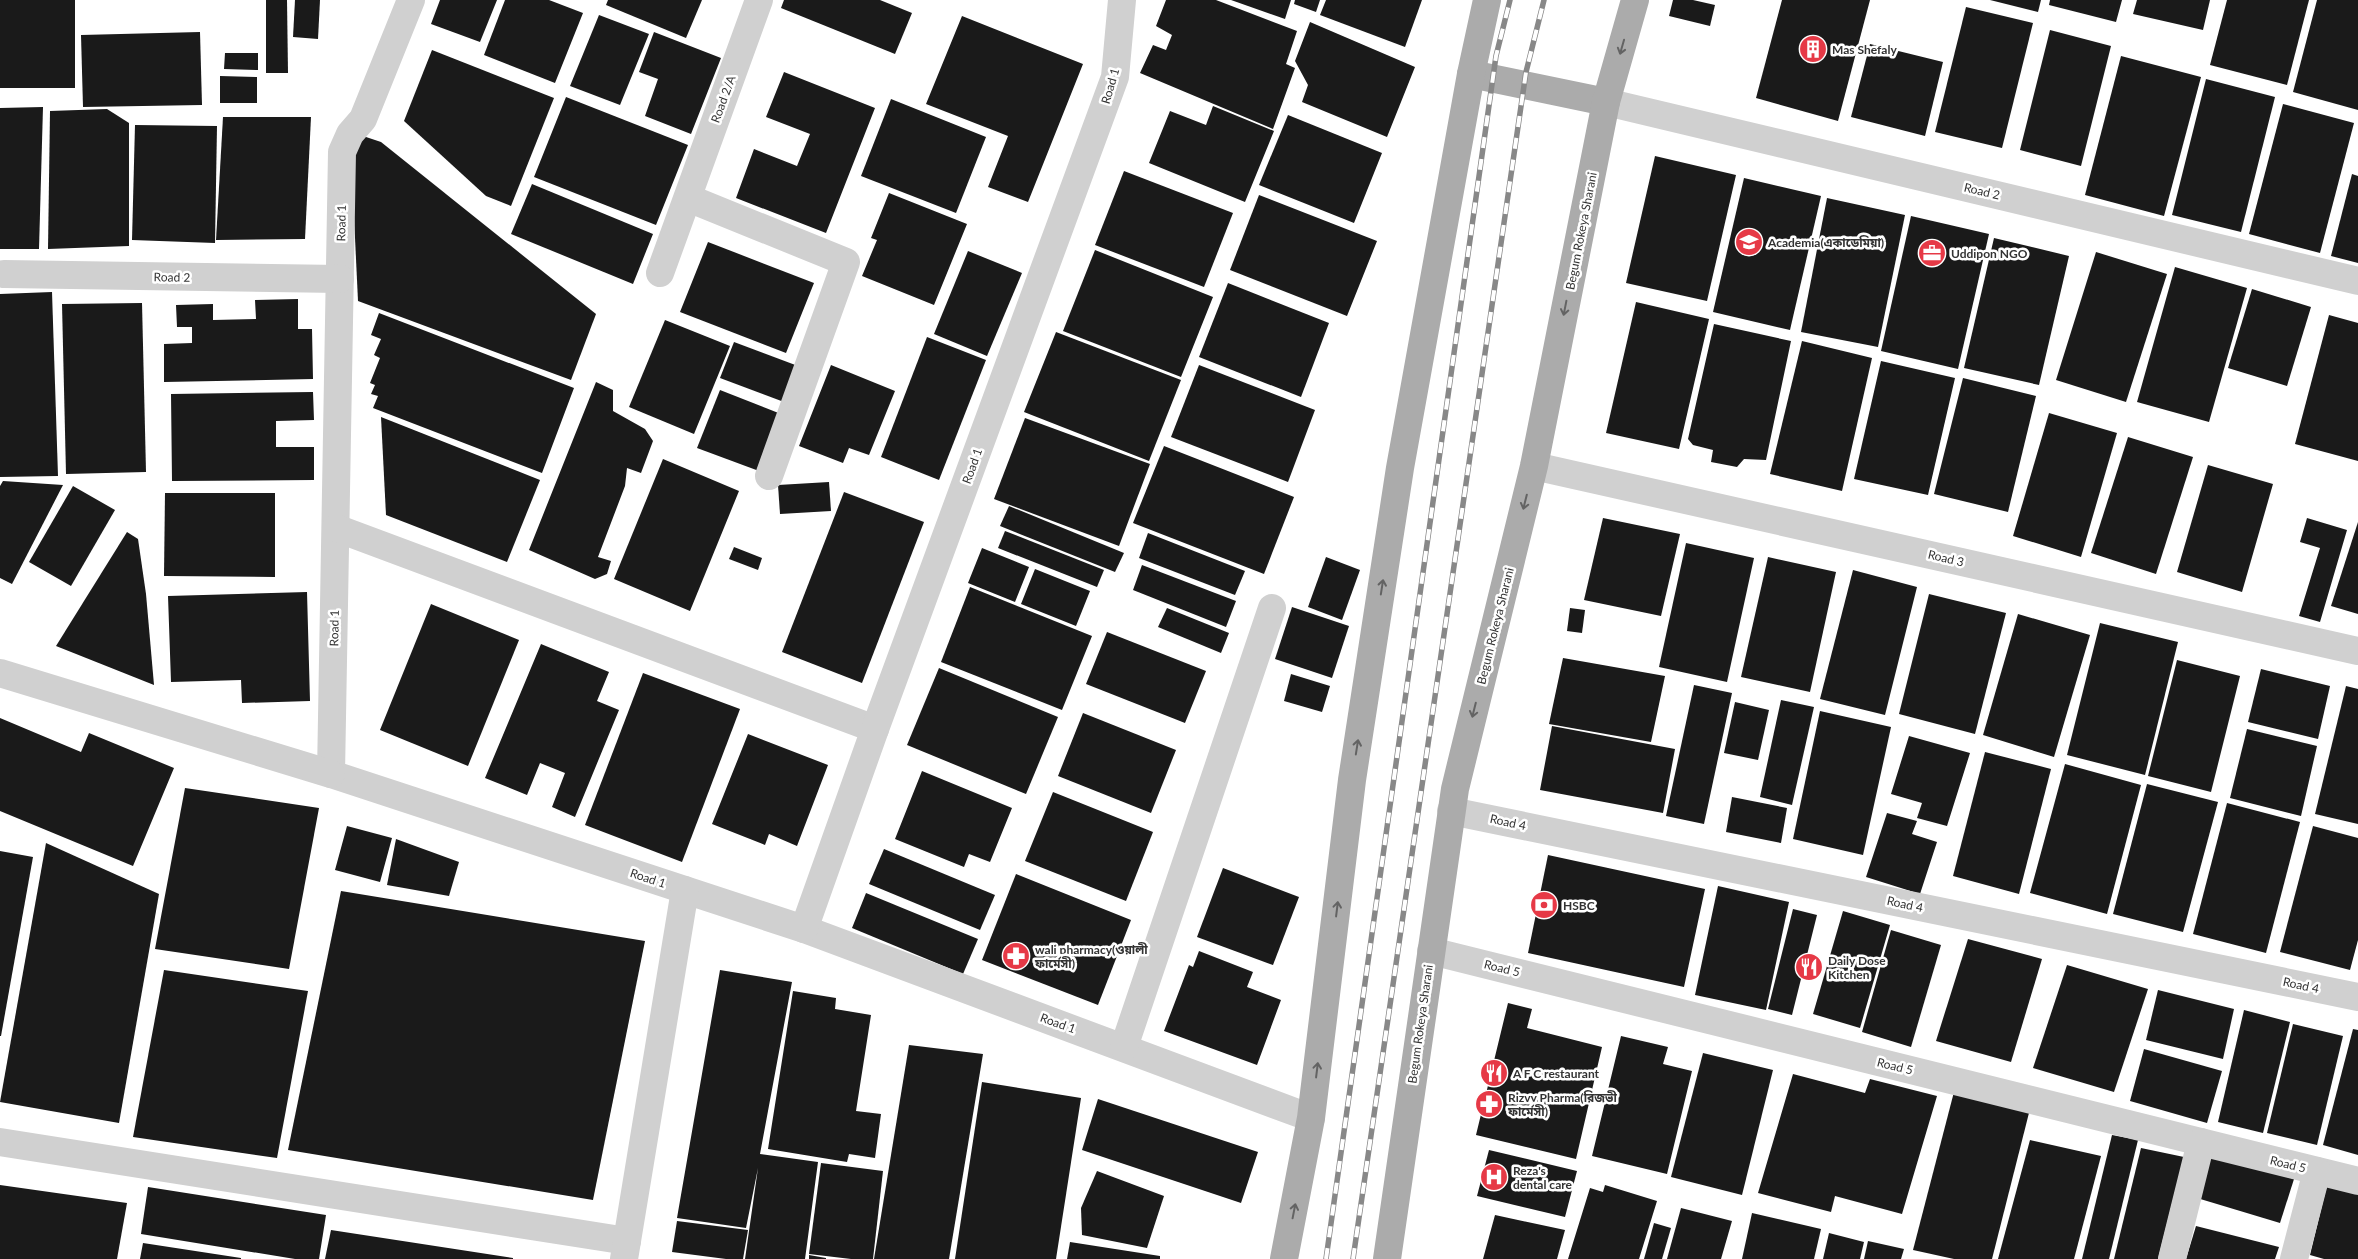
<svg xmlns="http://www.w3.org/2000/svg" width="2358" height="1259" font-family="Lato,'Noto Sans Bengali',sans-serif">
  <rect width="100%" height="100%" fill="#fff"/>
  <!-- building -->
  <g fill="#1a1a1a">
    <rect x="0" y="0" width="75" height="88"/>
    <path d="M266 0H287L288 73H266Z"/>
    <path d="M295 0H320L318 39 293 37Z"/>
    <path d="M440 0H497L480 42 431 24Z"/>
    <path d="M505 0H549L583 13 555 83 484 55Z"/>
    <path d="M608 0H702L686 38 606 5Z"/>
    <path d="M784 0H880L912 13 895 54 781 8Z"/>
    <path d="M1166 0H1216L1297 31 1286 64 1295 68 1273 129 1140 73 1153 45 1166 50 1172 35 1156 26Z"/>
    <path d="M1231 0H1291L1285 19Z"/>
    <path d="M1295 0H1320L1316 12 1294 4Z"/>
    <path d="M1326 0H1422L1405 47 1320 15Z"/>
    <path d="M1673 0H1693L1715 5 1710 26 1669 16Z"/>
    <path d="M1782 0H1870L1838 121 1756 98Z"/>
    <path d="M1990 0H2041L2038 12Z"/>
    <path d="M2050 0H2122L2116 22 2049 5Z"/>
    <path d="M2137 0H2210L2203 30 2133 14Z"/>
    <path d="M2227 0H2309L2287 85 2210 65Z"/>
    <path d="M2317 0H2358V110L2293 92Z"/>
    <path d="M1966 7 2033 23 2002 148 1935 132Z"/>
    <path d="M599 15 649 34 620 105 570 86Z"/>
    <path d="M962 16 1083 64 1028 202 988 187 1008 136 926 104Z"/>
    <path d="M1310 22 1415 67 1387 137 1302 102 1308 85 1295 61Z"/>
    <path d="M2050 30 2111 46 2081 166 2020 150Z"/>
    <path d="M200 32 202 105 83 107 81 35Z"/>
    <path d="M654 32 721 58 691 134 645 116 658 79 639 72Z"/>
    <path d="M1870 44 1943 62 1925 136 1851 117Z"/>
    <path d="M432 50 554 98 511 206 486 196 404 121Z"/>
    <path d="M225 53H258V70L224 69Z"/>
    <path d="M2121 56 2201 77 2164 216 2085 195Z"/>
    <path d="M784 72 875 108 826 233 736 198 754 149 797 166 810 134 766 117Z"/>
    <path d="M220 76 257 77V103H220Z"/>
    <path d="M2206 79 2275 97 2241 232 2172 215Z"/>
    <path d="M566 97 688 145 656 225 534 177Z"/>
    <path d="M891 99 986 137 956 213 861 176Z"/>
    <path d="M2283 104 2354 123 2320 253 2249 234Z"/>
    <path d="M1213 106 1274 131 1245 202 1149 163 1170 111 1206 125Z"/>
    <path d="M43 107 39 249H0V108Z"/>
    <path d="M107 109 129 123V246L48 249 50 111Z"/>
    <path d="M1288 115 1382 153 1354 223 1259 185Z"/>
    <path d="M223 117H311L305 239 216 240Z"/>
    <path d="M135 125 217 126 215 243 132 240Z"/>
    <path d="M357 134 381 142 596 314 571 380 358 301 351 153Z"/>
    <path d="M1655 156 1736 175 1707 301 1626 283Z"/>
    <path d="M1124 171 1233 213 1204 287 1095 245Z"/>
    <path d="M2352 174 2358 176V263L2331 256Z"/>
    <path d="M1744 178 1821 196 1790 330 1713 312Z"/>
    <path d="M532 184 653 234 633 284 511 234Z"/>
    <path d="M889 193 967 224 934 305 862 276 877 240 871 238Z"/>
    <path d="M1259 195 1377 241 1347 316 1230 270Z"/>
    <path d="M1827 198 1905 215 1878 347 1801 332Z"/>
    <path d="M1911 216 1989 234 1958 369 1881 351Z"/>
    <path d="M1994 238 2069 256 2039 385 1964 368Z"/>
    <path d="M708 242 814 283 786 353 680 312Z"/>
    <path d="M1095 250 1213 297 1181 377 1063 331Z"/>
    <path d="M968 251 1022 273 987 356 934 334Z"/>
    <path d="M2096 252 2167 274 2126 402 2056 380Z"/>
    <path d="M2175 267 2247 288 2209 422 2137 402Z"/>
    <path d="M1228 283 1329 323 1301 397 1199 357Z"/>
    <path d="M2252 289 2311 307 2287 386 2228 368Z"/>
    <path d="M52 292 58 476 0 477V294Z"/>
    <path d="M298 299V329H312L313 379 164 382V344L192 343V327H177L176 305 213 304V320L256 319 255 300Z"/>
    <path d="M1636 302 1709 319 1679 449 1606 433Z"/>
    <path d="M142 303 146 472 66 474 62 304Z"/>
    <path d="M379 313 574 388 542 473 373 408 378 396 371 394 375 385 370 383 380 358 374 355 381 339 371 335Z"/>
    <path d="M2329 315 2358 323V461L2295 444Z"/>
    <path d="M665 320 730 346 694 434 629 407Z"/>
    <path d="M1714 324 1791 341 1766 460 1744 459 1737 467 1711 462 1713 450 1693 445 1688 439Z"/>
    <path d="M1056 332 1181 380 1149 461 1024 412Z"/>
    <path d="M927 337 986 360 939 480 881 457Z"/>
    <path d="M1802 341 1872 358 1842 491 1770 474Z"/>
    <path d="M734 342 798 366 784 402 720 378Z"/>
    <path d="M1881 361 1955 378 1928 495 1854 479Z"/>
    <path d="M831 365 895 391 869 455 849 448 843 463 799 446Z"/>
    <path d="M1199 365 1315 410 1288 482 1171 437Z"/>
    <path d="M1963 378 2036 396 2008 512 1934 494Z"/>
    <path d="M596 382 613 390V411L645 429 653 441 641 473 627 468 625 486 598 557 611 561 607 574 595 579 529 550Z"/>
    <path d="M720 390 781 414 759 471 697 448Z"/>
    <path d="M313 392 314 420 276 421V447H314V480L172 481 171 394Z"/>
    <path d="M2049 413 2117 433 2081 557 2013 536Z"/>
    <path d="M381 417 540 480 507 562 386 515Z"/>
    <path d="M1025 418 1150 464 1119 546 994 499Z"/>
    <path d="M2128 437 2193 457 2156 574 2091 553Z"/>
    <path d="M1164 446 1294 497 1264 574 1133 523Z"/>
    <path d="M663 459 739 491 690 611 614 579Z"/>
    <path d="M2208 465 2273 484 2242 592 2177 572Z"/>
    <path d="M3 481 63 485 12 584 0 578V486Z"/>
    <path d="M829 482 831 511 780 514 778 485Z"/>
    <path d="M73 486 115 510 71 586 29 562Z"/>
    <path d="M844 492 924 522 862 683 782 652Z"/>
    <path d="M165 493H275V577L164 576Z"/>
    <path d="M1009 506 1124 553 1115 572 1000 526Z"/>
    <path d="M1603 518 1680 534 1661 616 1584 600Z"/>
    <path d="M2307 518 2347 530 2320 622 2299 616 2320 548 2300 542Z"/>
    <path d="M2358 522V614L2331 606Z"/>
    <path d="M1005 531 1104 570 1097 587 998 548Z"/>
    <path d="M127 532 138 539 146 594 154 685 56 646Z"/>
    <path d="M1148 533 1245 571 1235 595 1139 558Z"/>
    <path d="M1686 543 1754 558 1727 682 1659 667Z"/>
    <path d="M734 547 762 558 758 570 729 559Z"/>
    <path d="M982 548 1029 567 1015 602 968 583Z"/>
    <path d="M1326 557 1360 570 1342 620 1308 607Z"/>
    <path d="M1768 557 1836 572 1810 692 1741 677Z"/>
    <path d="M1142 565 1236 601 1226 627 1133 590Z"/>
    <path d="M1035 569 1090 591 1076 626 1021 604Z"/>
    <path d="M1853 570 1917 587 1885 715 1820 699Z"/>
    <path d="M970 587 1092 636 1062 710 941 662Z"/>
    <path d="M307 592 310 701 242 703 241 680 171 682 168 596Z"/>
    <path d="M1929 594 2006 613 1975 734 1899 714Z"/>
    <path d="M431 604 519 640 468 766 380 730Z"/>
    <path d="M1292 607 1349 626 1332 678 1275 659Z"/>
    <path d="M1167 608 1229 633 1221 653 1158 627Z"/>
    <path d="M1570 608 1585 610 1582 633 1567 631Z"/>
    <path d="M2018 614 2090 635 2054 757 1983 735Z"/>
    <path d="M2100 623 2178 642 2145 775 2067 755Z"/>
    <path d="M1107 632 1206 671 1185 723 1086 684Z"/>
    <path d="M541 644 609 672 597 701 619 710 575 817 552 807 565 773 540 763 527 795 485 778Z"/>
    <path d="M1563 658 1665 676 1651 742 1549 724Z"/>
    <path d="M2177 660 2240 676 2211 792 2148 776Z"/>
    <path d="M939 668 1058 717 1026 794 907 745Z"/>
    <path d="M2261 669 2330 686 2318 739 2248 722Z"/>
    <path d="M643 673 740 709 682 862 585 825Z"/>
    <path d="M1291 674 1330 686 1322 712 1284 701Z"/>
    <path d="M1694 685 1732 693 1704 824 1666 816Z"/>
    <path d="M2346 686 2358 689V824L2315 814Z"/>
    <path d="M1781 700 1814 707 1792 805 1760 797Z"/>
    <path d="M1735 702 1769 710 1758 760 1724 753Z"/>
    <path d="M1820 711 1891 727 1863 855 1793 839Z"/>
    <path d="M1083 713 1176 750 1151 813 1058 776Z"/>
    <path d="M0 718 81 752 89 733 174 768 133 866 0 811Z"/>
    <path d="M1552 726 1675 749 1663 813 1540 790Z"/>
    <path d="M2247 729 2317 746 2301 816 2230 798Z"/>
    <path d="M748 734 828 765 797 846 769 834 765 845 712 824Z"/>
    <path d="M1909 736 1970 753 1947 826 1917 818 1922 803 1891 794Z"/>
    <path d="M1985 752 2051 769 2019 894 1953 876Z"/>
    <path d="M2065 764 2141 785 2107 914 2030 893Z"/>
    <path d="M922 771 1012 808 990 862 969 854 964 867 895 839Z"/>
    <path d="M2147 784 2218 802 2183 932 2113 914Z"/>
    <path d="M185 788 319 808 289 969 155 949Z"/>
    <path d="M1053 792 1153 832 1126 901 1025 861Z"/>
    <path d="M1732 797 1787 808 1781 843 1726 832Z"/>
    <path d="M2227 803 2300 822 2266 953 2193 934Z"/>
    <path d="M1887 813 1917 821 1912 834 1937 842 1920 894 1866 877Z"/>
    <path d="M347 826 392 838 380 882 335 870Z"/>
    <path d="M2313 826 2358 838V940L2350 970 2280 952Z"/>
    <path d="M396 839 459 862 449 896 387 885Z"/>
    <path d="M46 843 159 894 119 1123 0 1102Z"/>
    <path d="M884 849 995 895 980 930 869 884Z"/>
    <path d="M0 851 33 857 1 1036H0Z"/>
    <path d="M1548 855 1705 889 1684 987 1528 953Z"/>
    <path d="M1223 868 1299 897 1273 965 1197 937Z"/>
    <path d="M1016 874 1131 920 1098 1005 982 960Z"/>
    <path d="M1718 886 1789 902 1766 1010 1695 995Z"/>
    <path d="M341 891 645 941 593 1200 288 1150Z"/>
    <path d="M866 893 978 939 963 974 852 928Z"/>
    <path d="M1793 909 1817 915 1792 1015 1768 1009Z"/>
    <path d="M1843 911 1890 925 1860 1028 1813 1014Z"/>
    <path d="M1891 930 1941 945 1911 1047 1862 1032Z"/>
    <path d="M1968 939 2042 959 2011 1062 1936 1041Z"/>
    <path d="M1199 951 1253 972 1247 987 1281 1000 1257 1065 1164 1031 1189 965 1193 967Z"/>
    <path d="M2067 965 2148 989 2114 1092 2033 1068Z"/>
    <path d="M164 970 308 991 277 1158 133 1137Z"/>
    <path d="M720 970 792 982 760 1154 818 1162 805 1259H745L758 1168 746 1228 677 1218Z"/>
    <path d="M2158 990 2234 1009 2223 1059 2146 1040Z"/>
    <path d="M793 991 836 998 835 1009 871 1015 856 1111 881 1114 875 1158 849 1154 847 1162 768 1149Z"/>
    <path d="M1508 1003 1532 1009 1527 1028 1602 1047 1576 1159 1476 1135Z"/>
    <path d="M2244 1010 2290 1022 2263 1133 2218 1122Z"/>
    <path d="M2293 1024 2343 1036 2317 1145 2267 1133Z"/>
    <path d="M2353 1029 2358 1030V1155L2323 1145Z"/>
    <path d="M1621 1036 1668 1047 1663 1064 1692 1071 1667 1174 1592 1156Z"/>
    <path d="M909 1045 983 1054 949 1259H874Z"/>
    <path d="M2144 1049 2222 1071 2207 1123 2130 1101Z"/>
    <path d="M1703 1053 1773 1070 1742 1195 1671 1177Z"/>
    <path d="M1793 1074 1865 1093 1870 1079 1937 1096 1902 1214 1835 1196 1831 1212 1758 1193Z"/>
    <path d="M982 1082 1081 1098 1056 1259H955Z"/>
    <path d="M1955 1088 2031 1105 1992 1259H1954L1913 1250Z"/>
    <path d="M1098 1099 1258 1152 1241 1203 1082 1150Z"/>
    <path d="M2112 1135 2138 1140 2109 1259H2082Z"/>
    <path d="M2030 1140 2101 1156 2074 1259H1998Z"/>
    <path d="M2141 1148 2184 1157 2158 1259H2114Z"/>
    <path d="M1489 1150 1577 1171 1565 1217 1477 1196Z"/>
    <path d="M2211 1154 2294 1179 2280 1223 2197 1198Z"/>
    <path d="M821 1163 883 1171 873 1259H851L809 1254Z"/>
    <path d="M1097 1171 1164 1196 1147 1248 1082 1235 1081 1208Z"/>
    <path d="M2328 1181 2358 1189V1259H2324L2310 1255Z"/>
    <path d="M0 1185 127 1203 117 1259H0Z"/>
    <path d="M1605 1185 1657 1201 1639 1259H1568L1590 1188 1603 1192Z"/>
    <path d="M148 1187 326 1215 319 1259H295L141 1234Z"/>
    <path d="M1681 1208 1732 1221 1721 1259H1667Z"/>
    <path d="M1752 1213 1821 1229 1814 1259H1742Z"/>
    <path d="M1495 1215 1565 1230 1557 1259H1483Z"/>
    <path d="M677 1221 748 1230 743 1259H726L672 1252Z"/>
    <path d="M1654 1223 1671 1228 1662 1259H1644Z"/>
    <path d="M2196 1226 2279 1247 2275 1259H2186Z"/>
    <path d="M331 1230 513 1258V1259H325Z"/>
    <path d="M1829 1233 1864 1242 1860 1259H1823Z"/>
    <path d="M1868 1241 1904 1249 1901 1259H1864Z"/>
    <path d="M1070 1242 1160 1256V1259H1067Z"/>
    <path d="M143 1243 241 1258V1259H140Z"/>
    <path d="M809 1255 826 1258V1259H809Z"/>
  </g>
  <g fill="none" stroke-linecap="round" stroke-linejoin="round">
    <!-- street -->
    <g stroke="#d0d0d0" stroke-width="28">
      <path d="M411 0 363 119 350 134 342 152 331 774 804 929 1311 1118"/>
      <path d="M1606 102 2358 281"/>
      <path d="M688 198 846 262 769 476"/>
      <path d="M660 273 759 0"/>
      <path d="M4 274 340 279"/>
      <path d="M1534 466 2358 651"/>
      <path d="M336 528 875 729"/>
      <path d="M0 673 331 774"/>
      <path d="M1451 811 2358 997"/>
      <path d="M804 929 875 729 1115 77 1122 0"/>
      <path d="M1431 951 2358 1181"/>
      <path d="M1124 1047 1272 608"/>
      <path d="M0 1142 627 1241"/>
      <path d="M624 1259 685 890"/>
      <path d="M2172 1259 2201 1142"/>
      <path d="M2294 1259 2317 1171"/>
    </g>
    <!-- primary -->
    <g stroke="#ababab" stroke-width="28">
      <path d="M1471 74 1606 102"/>
      <path d="M1284 1259 1311 1118 1352 780 1400 468 1471 74 1487 0"/>
      <path d="M1387 1259 1455 789 1534 466 1606 102 1635 0"/>
    </g>
    <!-- rail casing -->
    <g stroke="#888" stroke-width="5.5">
      <g id="rail">
        <path d="M1326 1259 1496 56 1510 0"/>
        <path d="M1353 1259 1526 72 1544 0"/>
      </g>
    </g>
    <!-- rail -->
    <use href="#rail" stroke="#fff" stroke-width="4" stroke-dasharray="11" stroke-linecap="butt"/>
  </g>
  <!-- one-way arrows -->
  <defs><path id="oneway-shaft" d="M-6 0H5M1.5-3L5.5 0L1.5 3" fill="none" stroke-width="1.6" stroke-linecap="round" stroke-linejoin="round" transform="scale(1.25)"/></defs>
  <g stroke="#636363">
    <use href="#oneway-shaft" transform="translate(1622 47) rotate(106)"/>
    <use href="#oneway-shaft" transform="translate(1565 308) rotate(101)"/>
    <use href="#oneway-shaft" transform="translate(1525 502) rotate(104)"/>
    <use href="#oneway-shaft" transform="translate(1382 587) rotate(-81)"/>
    <use href="#oneway-shaft" transform="translate(1474 710) rotate(104)"/>
    <use href="#oneway-shaft" transform="translate(1357 747) rotate(-81)"/>
    <use href="#oneway-shaft" transform="translate(1337 909) rotate(-83)"/>
    <use href="#oneway-shaft" transform="translate(1317 1070) rotate(-83)"/>
    <use href="#oneway-shaft" transform="translate(1294 1211) rotate(-79)"/>
  </g>
  <!-- icons -->
  <defs>
    <g id="building-disc" transform="scale(1.4375)"><circle r="9.5" fill="#e63946" stroke="#fff"/><path d="M-4-6H4V6H1V3H-1V6H-4ZM-2.5-4.3h1.7v1.8h-1.7ZM.8-4.3h1.7v1.8H.8ZM-2.5-1h1.7V.8h-1.7ZM.8-1h1.7V.8H.8Z" fill="#fff"/></g>
    <g id="school-disc" transform="scale(1.4375)"><circle r="9.5" fill="#e63946" stroke="#fff"/><path d="M0-5L7-2L0 1L-7-2ZM-4 1L0 2.5L4 1V4Q0 6-4 4Z" fill="#fff"/></g>
    <g id="office-disc" transform="scale(1.4375)"><circle r="9.5" fill="#e63946" stroke="#fff"/><path d="M-6-3h4V-5.5h4V-3h4V5H-6ZM-1-4.5V-3h2v-1.5ZM-6 0V1H6V0Z" fill="#fff"/></g>
    <g id="bank-disc" transform="scale(1.4375)"><circle r="9.5" fill="#e63946" stroke="#fff"/><path d="M-6-4H6V4H-6ZM0-2.3a2.3 2.3 0 1 0 0 4.6a2.3 2.3 0 1 0 0-4.6Z" fill="#fff"/></g>
    <g id="pharmacy-disc" transform="scale(1.4375)"><circle r="9.5" fill="#e63946" stroke="#fff"/><path d="M-2-6h4v4h4v4h-4v4h-4v-4h-4v-4h4Z" fill="#fff"/></g>
    <g id="restaurant-disc" transform="scale(1.4375)"><circle r="9.5" fill="#e63946" stroke="#fff"/><path d="M-5-6h1v4h1v-4h1v4h1v-4h1v5L-1.5 .5V6h-2V.5L-5-1ZM5-6V6H3V1.5H1.5Q1.5-4 5-6Z" fill="#fff"/></g>
    <g id="hospital-disc" transform="scale(1.4375)"><circle r="9.5" fill="#e63946" stroke="#fff"/><path d="M-5-5h3v3.5h4V-5h3V5h-3V1.5h-4V5h-3Z" fill="#fff"/></g>
  </defs>
  <g fill-rule="evenodd">
    <use href="#building-disc" x="1813" y="49"/>
    <use href="#school-disc" x="1749" y="242"/>
    <use href="#office-disc" x="1932" y="253"/>
    <use href="#bank-disc" x="1544" y="905"/>
    <use href="#pharmacy-disc" x="1016" y="956"/>
    <use href="#restaurant-disc" x="1809" y="967"/>
    <use href="#restaurant-disc" x="1494" y="1073"/>
    <use href="#pharmacy-disc" x="1489" y="1104"/>
    <use href="#hospital-disc" x="1494" y="1177"/>
  </g>
  <g text-anchor="middle" dominant-baseline="central" stroke-width="5" stroke-linejoin="round" paint-order="stroke">
    <!-- poi labels -->
    <g font-size="12" font-weight="bold" fill="#333" stroke="#fff" text-anchor="start">
      <text x="1832" y="49">Mas Shefaly</text>
      <text x="1768" y="242">Academia(একাডেমিয়া)</text>
      <text x="1951" y="253">Uddipon NGO</text>
      <text x="1563" y="905">HSBC</text>
      <text x="1035" y="949">wali pharmacy(ওয়ালী<tspan x="1035" dy="14">ফার্মেসী)</tspan></text>
      <text x="1828" y="960">Daily Dose<tspan x="1828" dy="14">Kitchen</tspan></text>
      <text x="1513" y="1073">A F C restaurant</text>
      <text x="1508" y="1097">Rizvy Pharma(রিজভী<tspan x="1508" dy="14">ফার্মেসী)</tspan></text>
      <text x="1513" y="1170">Reza's<tspan x="1513" dy="14">dental care</tspan></text>
    </g>
    <!-- street labels -->
    <g font-size="12" fill="#333" stroke="#fff">
      <text transform="translate(1110 86) rotate(-74)">Road 1</text>
      <text transform="translate(723 99) rotate(-70)">Road 2/A</text>
      <text transform="translate(1982 191) rotate(13)">Road 2</text>
      <text transform="translate(341 223) rotate(-89)">Road 1</text>
      <text transform="translate(1581 231) rotate(-79)">Begum Rokeya Sharani</text>
      <text transform="translate(172 277) rotate(1)">Road 2</text>
      <text transform="translate(972 466) rotate(-70)">Road 1</text>
      <text transform="translate(1946 558) rotate(13)">Road 3</text>
      <text transform="translate(1495 626) rotate(-76)">Begum Rokeya Sharani</text>
      <text transform="translate(334 628) rotate(-89)">Road 1</text>
      <text transform="translate(1508 822) rotate(12)">Road 4</text>
      <text transform="translate(648 878) rotate(18)">Road 1</text>
      <text transform="translate(1905 904) rotate(12)">Road 4</text>
      <text transform="translate(1502 968) rotate(14)">Road 5</text>
      <text transform="translate(2301 985) rotate(12)">Road 4</text>
      <text transform="translate(1058 1023) rotate(20)">Road 1</text>
      <text transform="translate(1420 1024) rotate(-82)">Begum Rokeya Sharani</text>
      <text transform="translate(1895 1066) rotate(14)">Road 5</text>
      <text transform="translate(2288 1164) rotate(14)">Road 5</text>
    </g>
  </g>
</svg>
